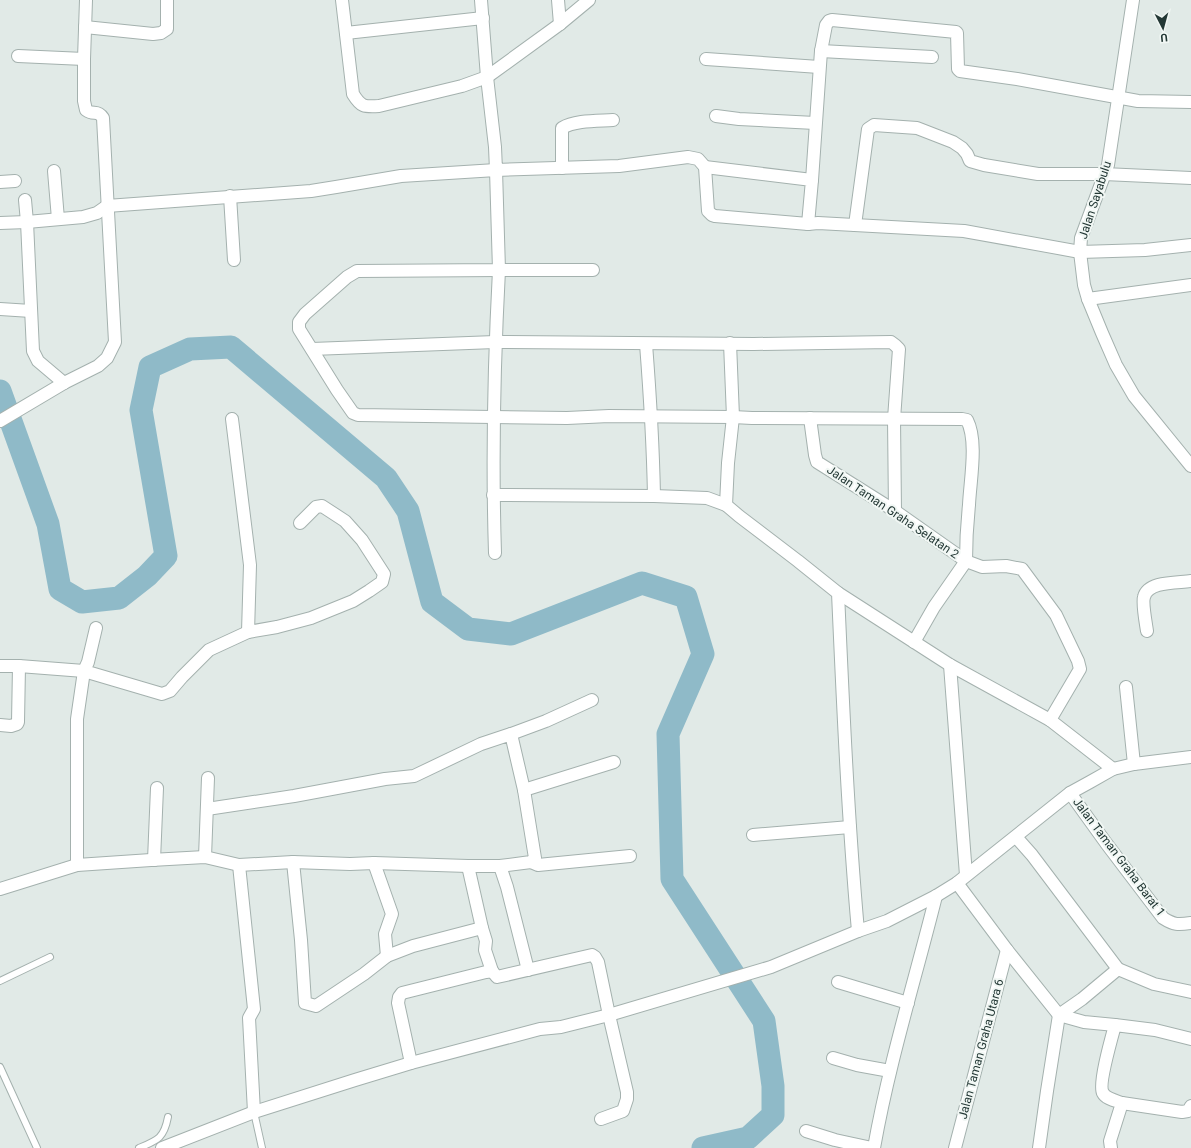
<svg xmlns="http://www.w3.org/2000/svg" width="1191" height="1148" font-family="Roboto,sans-serif">
  <rect width="100%" height="100%" fill="#e1eae7"/>
  <g fill="none" stroke-linecap="round" stroke-linejoin="round">
    <!-- river -->
    <path stroke="#8fbac8" stroke-width="23" d="M0 391 48 524 60 589 82 602 119 598 147 576 166 556 141 410 150 367 190 349 231 347 386 478 408 511 432 602 468 629 511 634 642 583 686 597 703 654 668 734 672 879 764 1021 773 1086V1115L748 1138 703 1148"/>
    <!-- lane casing -->
    <g stroke="#a4b1ae" stroke-width="8">
      <g id="lane">
        <path d="M0 981 50 957"/>
        <path d="M0 1067 37 1148"/>
        <path d="M254 1112 262 1148"/>
        <path d="M139 1148C158 1140 164 1138 168 1117"/>
      </g>
    </g>
    <!-- street casing -->
    <g stroke="#a4b1ae" stroke-width="14">
      <g id="street">
        <path d="M342 0 353 94C361 107 364 107 379 106L462 86 487 77 560 24 589 0"/>
        <path d="M481 0 487 77 495 147 496 170 619 166 688 157 698 159 705 167 708 211 712 215 715 216 808 224 818 223 964 231 1080 252 1145 250 1191 245"/>
        <path d="M558 0 560 24"/>
        <path d="M1133 0 1108 165 1081 238 1080 252 1084 285 1088 299 1102 333 1116 365 1134 396 1191 466"/>
        <path d="M85 27 153 34 161 33 167 29V0"/>
        <path d="M346 33 483 18"/>
        <path d="M821 51 932 57"/>
        <path d="M18 56 84 59"/>
        <path d="M706 59 819 67"/>
        <path d="M716 116 739 119 815 123"/>
        <path d="M705 167 812 180 808 224"/>
        <path d="M562 168V128C575 120 598 121 613 120"/>
        <path d="M54 171 58 219"/>
        <path d="M812 180 821 51 826 25 829 21 832 20 956 32 957 33 958 69 960 71 1017 79 1138 101 1191 102"/>
        <path d="M0 182 15 181"/>
        <path d="M230 196 234 260"/>
        <path d="M25 200 27 222 33 351 38 361 64 383"/>
        <path d="M0 223 27 222 83 217 97 213 107 206 311 191 336 187 401 176 496 170 499 270 357 271 347 277 305 314 299 322V329L337 390 353 413 358 415 567 418 609 416 733 417 752 418 962 419 967 420C978 441 970 481 969 505 967 524 966 542 966 561"/>
        <path d="M855 225 868 129 874 125 917 128 953 142 962 148 967 154 970 161 984 165 1038 174H1104L1191 178"/>
        <path d="M1088 299 1191 285"/>
        <path d="M0 309 31 311"/>
        <path d="M646 344C650 395 653 445 654 496"/>
        <path d="M312 349 495 342 754 344 891 342 895 345 899 349 894 419 895 511"/>
        <path d="M810 418 815 455 817 462 895 511 966 561 982 567 1006 566 1022 569 1056 615 1078 661 1080 669 1050 720"/>
        <path d="M232 419 250 565 248 632"/>
        <path d="M0 421 64 383 98 366 107 358 115 342 103 118C97 109 94 116 86 110L84 101V59L86 0"/>
        <path d="M493 495 654 496 707 498 726 505 739 516 798 561 838 593C843 706 848 819 858 931"/>
        <path d="M726 505 728 463 733 417 730 343"/>
        <path d="M495 553C492 459 494 364 499 270H593"/>
        <path d="M838 593 950 665 1050 720 1113 769"/>
        <path d="M1147 631C1146 624 1142 603 1144 597 1148 581 1177 583 1191 581"/>
        <path d="M914 642 934 607 966 561"/>
        <path d="M950 665 966 875"/>
        <path d="M0 666H19L84 671 162 694 170 691 182 677 209 650 248 632 277 627 311 618 353 601 369 591 382 582 384 574 362 540 345 521 322 506 316 507 300 523"/>
        <path d="M1126 687 1134 764"/>
        <path d="M0 725 11 726 17 724 18 722 19 666"/>
        <path d="M511 734 546 721 592 700"/>
        <path d="M524 790 614 762"/>
        <path d="M1070 793 1106 843 1163 918C1174 925 1178 925 1191 923"/>
        <path d="M753 835 850 827"/>
        <path d="M1016 837 1032 855 1118 969"/>
        <path d="M205 857 208 778"/>
        <path d="M154 860 157 788"/>
        <path d="M293 862 301 940 305 1003 316 1006 364 974 387 956 413 946 482 928 486 941 485 950 492 971"/>
        <path d="M531 862 538 865 630 856"/>
        <path d="M374 863 392 914 385 934 387 956"/>
        <path d="M77 865V719L84 671 88 662 96 628"/>
        <path d="M239 865 254 1009 249 1018 254 1112"/>
        <path d="M468 866 482 928"/>
        <path d="M500 866 507 887 528 970"/>
        <path d="M957 883 1007 950 1059 1015 1084 1022 1115 1025"/>
        <path d="M0 889 77 865 151 860 205 857 239 865 293 862 350 864 374 863 468 866H500L531 862 535 858 524 790 511 734 481 744 414 776 385 779 294 796 207 809"/>
        <path d="M838 982 908 1003"/>
        <path d="M833 1058 857 1065 890 1071"/>
        <path d="M411 1063 398 1003 399 997 402 993 486 972 492 971 497 977 592 955 595 957 598 962 609 1015 627 1092V1099L623 1111 601 1119"/>
        <path d="M1122 1103 1182 1112 1188 1111 1191 1106"/>
        <path d="M806 1131 835 1140 872 1148"/>
        <path d="M162 1148 254 1112 355 1080 411 1063 540 1029 561 1027 609 1015 771 967 858 931 887 921 936 896 957 883 1070 793 1090 782 1113 769 1134 764 1191 757"/>
        <path d="M874 1148C889 1063 915 980 936 896"/>
        <path d="M955 1148 1007 950"/>
        <path d="M1039 1148 1047 1091 1059 1015 1082 999 1118 969 1154 984 1191 992"/>
        <path d="M1111 1148 1110 1141 1122 1103C1117 1101 1106 1099 1103 1093 1098 1085 1112 1036 1115 1025L1155 1030 1191 1039"/>
      </g>
    </g>
    <!-- lane -->
    <use href="#lane" stroke="#fff" stroke-width="6"/>
    <!-- street -->
    <use href="#street" stroke="#fff" stroke-width="12"/>
  </g>
  <g text-anchor="middle" dominant-baseline="central" stroke-width="4" stroke-linejoin="round" paint-order="stroke">
    <!-- street labels -->
    <g font-size="12" fill="#233835" stroke="#f1f7f4">
      <text transform="translate(1095 200) rotate(-72)">Jalan Sayabulu</text>
      <text transform="translate(893 512) rotate(34)">Jalan Taman Graha Selatan 2</text>
      <text transform="translate(1119 857) rotate(53)">Jalan Taman Graha Barat 1</text>
      <text transform="translate(981 1049) rotate(-75)">Jalan Taman Graha Utara 6</text>
    </g>
  </g>
  <!-- north arrow -->
  <g transform="translate(1163 28) rotate(174)" stroke="#f1f7f4" stroke-width="3" paint-order="stroke">
  <path d="M0-3L7 15L0 10L-7 15Z" fill="#233835"/>
  <text y="-6" font-size="11" font-weight="bold" text-anchor="middle" fill="#233835">U</text>
  </g>
</svg>
